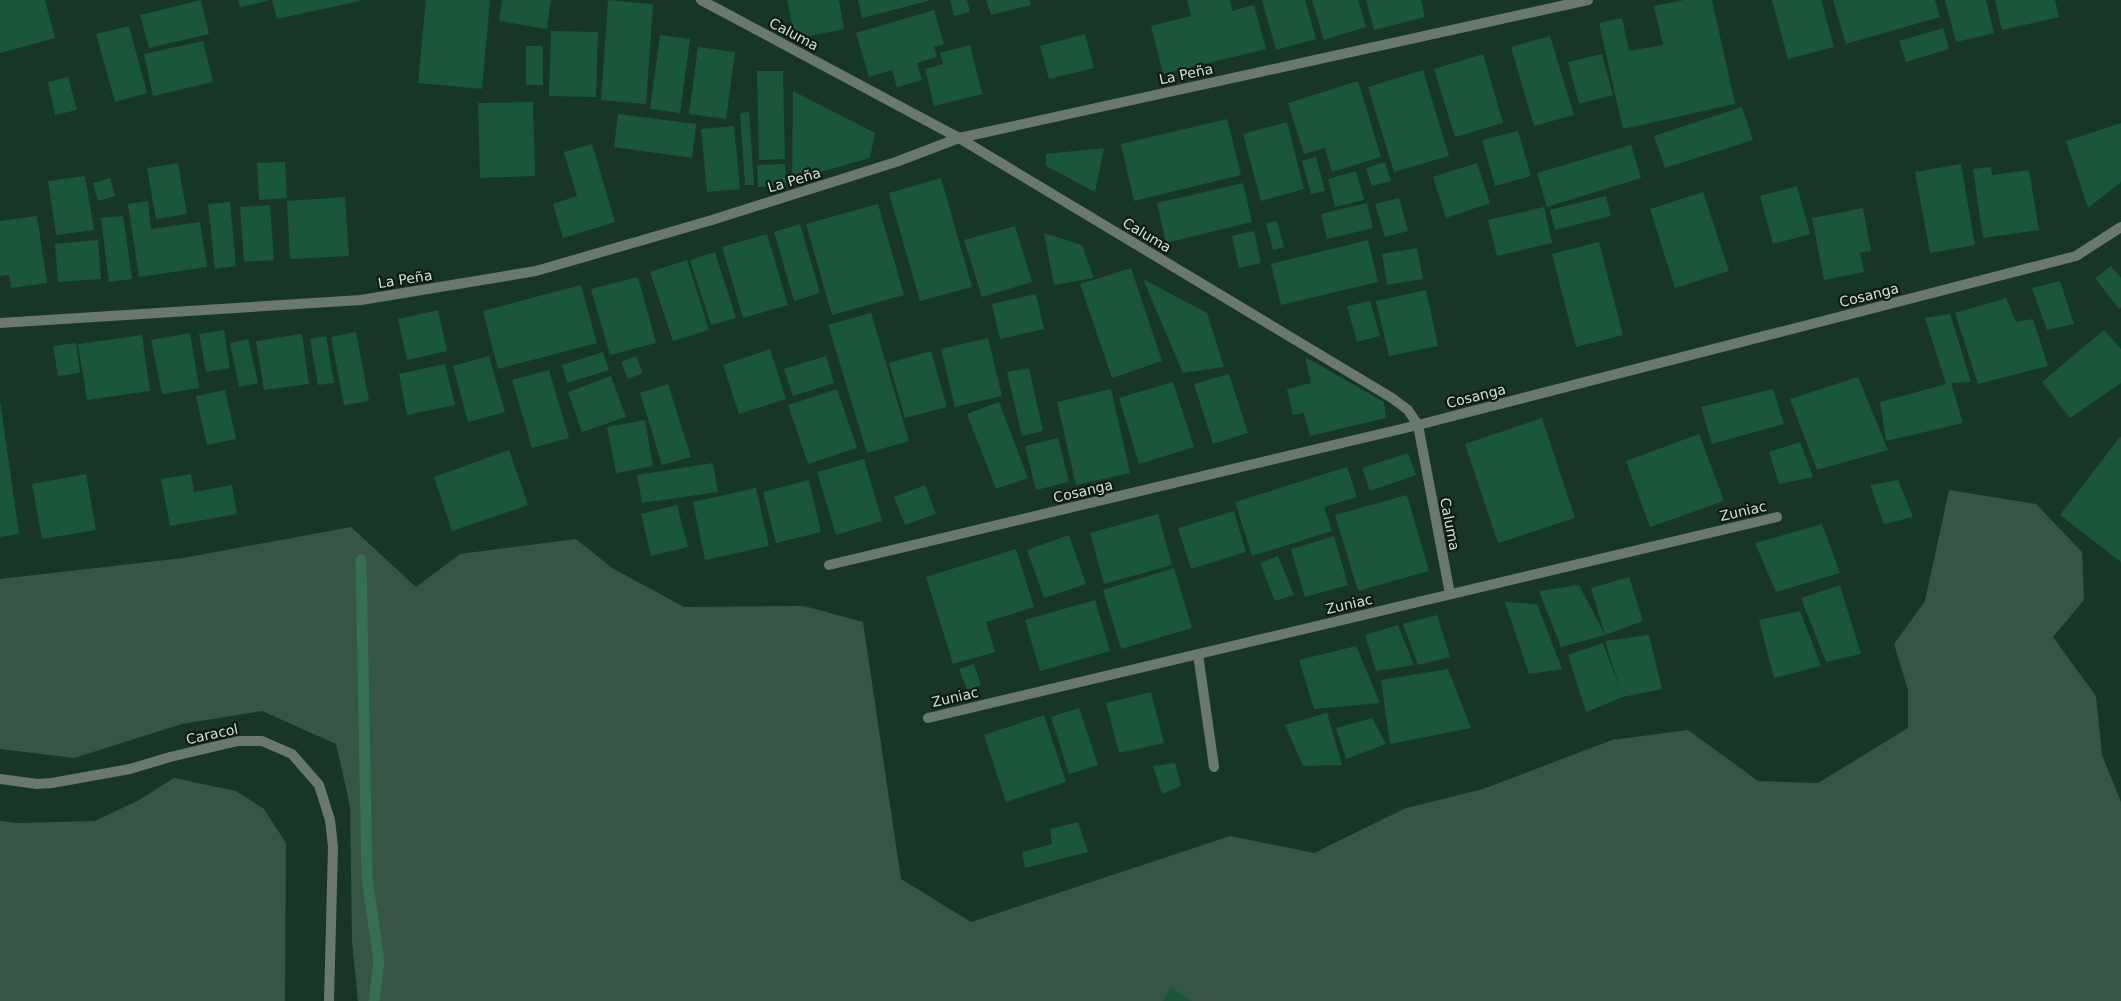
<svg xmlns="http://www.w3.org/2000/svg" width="2121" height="1001" font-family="'DejaVu Sans',sans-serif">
  <rect width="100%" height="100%" fill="#183627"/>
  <!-- grass -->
  <g fill="#365544">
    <path d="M1949 490 2036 504 2082 552 2084 600 2053 637 2096 696 2102 755 2121 802V1001H358L352 941 350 806 336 744 262 711 182 724 74 758 0 749V579L183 558 351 527 416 587 460 554 576 539 612 568 684 607 804 606 863 622 901 879 971 922 1230 836 1314 853 1406 808 1483 789 1612 740 1688 730 1758 781 1818 783 1908 728V690L1894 644 1925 601Z"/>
    <path d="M174 778 236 791 264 809 286 843 285 1001H0V821L17 823 95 821 139 800Z"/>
  </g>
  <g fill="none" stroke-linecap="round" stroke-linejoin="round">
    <!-- stream -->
    <path stroke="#367053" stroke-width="11" d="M361 560 367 878 379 961 374 1001"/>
  </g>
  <!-- building -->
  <g fill="#19563a">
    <path d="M0 0H45L55 38 0 53Z"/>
    <path d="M201 0 209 34 149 48 140 15Z"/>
    <path d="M238 0H267L268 1 240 7Z"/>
    <path d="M272 0H360V1L277 19Z"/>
    <path d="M426 0H490L482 89 418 83Z"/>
    <path d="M502 0H551L547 29 499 21Z"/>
    <path d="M608 0 653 4 646 104 601 100Z"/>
    <path d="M787 0H839L844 29 795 39Z"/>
    <path d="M858 0H928V1L862 18Z"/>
    <path d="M950 0H967L970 12 954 16Z"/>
    <path d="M986 0H1029L1031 5 991 15Z"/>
    <path d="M1187 0H1230L1232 11 1254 5 1266 49 1163 74 1151 26 1191 16Z"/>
    <path d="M1262 0H1305L1316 39 1276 50Z"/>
    <path d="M1312 0H1358L1366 27 1324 40Z"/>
    <path d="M1366 0H1421L1425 17 1374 30Z"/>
    <path d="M1684 0H1712L1735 104 1623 129 1599 23 1622 18 1629 51 1663 45 1654 6Z"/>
    <path d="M1772 0H1821L1834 47 1788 59Z"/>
    <path d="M1833 0H1935L1940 17 1846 44Z"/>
    <path d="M1945 0H1986L1994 33 1956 42Z"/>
    <path d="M1995 0H2055L2059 17 2002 30Z"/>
    <path d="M934 10 944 44 934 47 937 57 917 63 922 80 897 87 892 70 869 77 856 33Z"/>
    <path d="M129 26 147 93 115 102 96 34Z"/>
    <path d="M1943 28 1949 49 1906 62 1899 41Z"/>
    <path d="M551 31 598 32 596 97 549 96Z"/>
    <path d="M1085 34 1094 68 1049 79 1040 46Z"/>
    <path d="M660 35 690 39 680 113 650 109Z"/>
    <path d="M1550 36 1574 115 1534 126 1511 47Z"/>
    <path d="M203 41 213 82 153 96 144 54Z"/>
    <path d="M970 45 982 94 934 106 925 69 943 64 940 53Z"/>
    <rect x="526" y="46" width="17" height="39"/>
    <path d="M698 47 735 52 726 119 689 114Z"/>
    <path d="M1483 54 1503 123 1455 137 1434 69Z"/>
    <path d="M1602 54 1613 95 1579 104 1568 62Z"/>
    <path d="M1423 70 1449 156 1394 172 1368 87Z"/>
    <path d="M757 71H783L785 159 759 160Z"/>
    <path d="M68 77 77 110 55 115 48 82Z"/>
    <path d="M1358 81 1381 157 1332 172 1325 148 1304 154 1288 103Z"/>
    <path d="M793 91 875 133 870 158 792 180Z"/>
    <path d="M533 102 535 176 480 178 478 103Z"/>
    <path d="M1742 107 1753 140 1665 168 1654 136Z"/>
    <path d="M749 112 754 185H745L740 113Z"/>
    <path d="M618 114 696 124 692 158 614 147Z"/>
    <path d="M1227 119 1241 175 1134 201 1121 144Z"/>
    <path d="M1287 122 1304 189 1261 201 1243 134Z"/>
    <path d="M2121 123V182L2088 208 2066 141Z"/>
    <path d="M734 126 740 189 707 192 701 129Z"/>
    <path d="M1518 131 1531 176 1495 186 1482 140Z"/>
    <path d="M592 144 615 222 563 238 553 204 577 196 564 152Z"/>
    <path d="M1631 145 1641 178 1547 207 1537 173Z"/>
    <path d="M1104 148 1095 192 1046 166V154Z"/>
    <path d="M1316 157 1325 191 1311 194 1302 161Z"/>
    <path d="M285 162 287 198 259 200 257 163Z"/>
    <path d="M1385 162 1391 181 1372 186 1366 168Z"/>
    <path d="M178 163 187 214 156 219 147 168Z"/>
    <path d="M1477 163 1490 203 1446 218 1433 177Z"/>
    <path d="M785 164 786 186 758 187 757 165Z"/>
    <path d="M1961 164 1975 245 1930 253 1915 172Z"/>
    <path d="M1991 167 1992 175 2029 170 2039 230 1983 238 1973 169Z"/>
    <path d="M1356 171 1364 200 1335 207 1328 179Z"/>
    <path d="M85 176 94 230 56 235 48 181Z"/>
    <path d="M110 178 115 196 98 201 93 183Z"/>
    <path d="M941 178 972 287 920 301 889 193Z"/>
    <path d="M1243 183 1252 222 1166 243 1157 203Z"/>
    <path d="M1797 186 1810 234 1773 244 1760 196Z"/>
    <path d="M1703 192 1729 271 1675 288 1650 209Z"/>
    <path d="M1606 196 1611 216 1555 230 1550 210Z"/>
    <path d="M345 197 349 256 290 259 287 201Z"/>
    <path d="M1399 198 1408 231 1385 237 1375 204Z"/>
    <path d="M148 201 151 229 200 222 207 267 139 277 128 204Z"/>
    <path d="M230 202 236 266 215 269 208 204Z"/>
    <path d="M1367 203 1373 228 1327 239 1321 214Z"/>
    <path d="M878 204 904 295 832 315 806 224Z"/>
    <path d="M270 205 274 260 244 262 240 207Z"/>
    <path d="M1544 207 1552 243 1497 256 1488 220Z"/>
    <path d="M1863 208 1871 251 1860 253 1864 272 1824 280 1812 218Z"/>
    <path d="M37 216 47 283 11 288 9 275 0 276V221Z"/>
    <path d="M123 216 132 279 109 282 101 218Z"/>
    <path d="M1277 221 1284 247 1273 250 1266 223Z"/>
    <path d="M800 224 820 293 794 301 774 232Z"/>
    <path d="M1015 226 1032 282 982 297 964 240Z"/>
    <path d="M1254 231 1261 263 1239 268 1232 236Z"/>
    <path d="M1044 233 1082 245 1094 278 1054 285Z"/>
    <path d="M767 234 788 305 743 318 722 247Z"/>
    <path d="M98 240 101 279 58 282 55 244Z"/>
    <path d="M1368 240 1378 282 1281 305 1271 264Z"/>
    <path d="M1599 242 1623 335 1576 347 1552 254Z"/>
    <path d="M1417 248 1423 279 1387 285 1382 254Z"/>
    <path d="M715 252 736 318 711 325 690 260Z"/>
    <path d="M687 260 709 330 673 341 650 272Z"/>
    <path d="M2111 266 2121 278V308L2119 309 2095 278Z"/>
    <path d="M1131 268 1162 361 1112 378 1080 284Z"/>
    <path d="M638 277 656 343 610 355 591 289Z"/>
    <path d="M1143 279 1207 313 1224 367 1183 373Z"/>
    <path d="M2060 281 2074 324 2047 330 2032 288Z"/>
    <path d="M581 285 597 343 498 369 483 311Z"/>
    <path d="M1426 290 1438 346 1389 356 1376 301Z"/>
    <path d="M1036 294 1044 329 1000 339 992 304Z"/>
    <path d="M2006 298 2016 322 2033 319 2048 366 1978 384 1955 313Z"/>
    <path d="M1370 301 1380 336 1357 342 1347 306Z"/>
    <path d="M438 310 447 351 407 360 398 319Z"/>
    <path d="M871 313 909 441 867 453 828 325Z"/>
    <path d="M1950 314 1971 382 1951 383 1963 423 1886 441 1880 402 1946 384 1925 318Z"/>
    <path d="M224 330 230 368 206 372 199 334Z"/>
    <path d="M2104 330 2121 349V383L2070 418 2042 382Z"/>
    <path d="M356 332 369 401 344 405 331 337Z"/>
    <path d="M190 333 199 388 162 394 151 340Z"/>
    <path d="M302 334 309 384 264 390 256 341Z"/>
    <path d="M142 335 150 391 87 400 78 344Z"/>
    <path d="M326 336 334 383 318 385 310 339Z"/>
    <path d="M988 338 1002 396 955 407 941 349Z"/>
    <path d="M248 339 258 383 239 387 230 343Z"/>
    <path d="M76 343 80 373 58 376 53 346Z"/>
    <path d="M770 349 786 399 739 414 723 365Z"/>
    <path d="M931 351 947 407 905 418 889 363Z"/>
    <path d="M603 352 609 370 567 383 562 365Z"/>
    <path d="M489 356 505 412 468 422 453 366Z"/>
    <path d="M636 356 643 373 628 379 621 362Z"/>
    <path d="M826 356 834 383 793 396 784 369Z"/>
    <path d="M1305 357 1384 402 1386 418 1310 436 1304 413 1293 415 1287 389 1311 383Z"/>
    <path d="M445 364 455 405 407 415 399 374Z"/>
    <path d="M1029 368 1043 431 1022 436 1007 372Z"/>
    <path d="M549 370 569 438 532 448 512 380Z"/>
    <path d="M1229 374 1248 433 1213 444 1194 384Z"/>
    <path d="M611 376 626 417 582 432 568 392Z"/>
    <path d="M1858 377 1888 450 1817 470 1790 399Z"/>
    <path d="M1173 382 1194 447 1139 464 1119 398Z"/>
    <path d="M668 384 691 457 662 465 640 393Z"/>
    <path d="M837 389 857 448 808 464 788 405Z"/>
    <path d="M1111 389 1130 473 1076 485 1057 402Z"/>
    <path d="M1773 389 1784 424 1712 444 1701 407Z"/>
    <path d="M225 390 236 439 207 445 196 396Z"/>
    <path d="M0 401 19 534 0 537Z"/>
    <path d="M999 402 1028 478 996 489 967 414Z"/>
    <path d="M1542 418 1575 518 1498 543 1465 444Z"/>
    <path d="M645 420 653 466 616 473 607 427Z"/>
    <path d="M1699 434 1724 501 1650 527 1626 461Z"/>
    <path d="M2120 437 2121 438V562L2060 515Z"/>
    <path d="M1058 438 1069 482 1036 490 1025 446Z"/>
    <path d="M1800 442 1813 477 1779 484 1769 452Z"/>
    <path d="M509 450 528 505 452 531 434 477Z"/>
    <path d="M1408 453 1416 475 1370 491 1362 468Z"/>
    <path d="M864 459 882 521 836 535 817 472Z"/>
    <path d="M713 463 718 492 642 503 637 475Z"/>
    <path d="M1347 467 1357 497 1324 507 1332 531 1252 556 1235 502Z"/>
    <path d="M86 474 96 530 42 539 32 484Z"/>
    <path d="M191 474 194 492 232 485 237 514 170 526 161 479Z"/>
    <path d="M809 480 821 532 776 543 763 492Z"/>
    <path d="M1898 480 1913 517 1884 524 1870 485Z"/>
    <path d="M925 485 936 514 905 525 894 497Z"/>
    <path d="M756 488 769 546 705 560 693 502Z"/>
    <path d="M1407 495 1429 571 1358 591 1335 515Z"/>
    <path d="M677 505 688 547 651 556 641 514Z"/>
    <path d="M1234 511 1246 552 1191 569 1178 528Z"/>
    <path d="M1158 514 1172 565 1104 584 1090 533Z"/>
    <path d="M1822 524 1840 573 1776 592 1755 543Z"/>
    <path d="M1069 535 1086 584 1044 598 1027 550Z"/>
    <path d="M1334 536 1348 585 1305 597 1291 549Z"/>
    <path d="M1016 549 1034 607 986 622 995 652 953 664 926 577Z"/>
    <path d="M1278 556 1294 595 1275 601 1260 563Z"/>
    <path d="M1174 568 1192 628 1121 649 1103 590Z"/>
    <path d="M1629 577 1643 621 1605 635 1591 588Z"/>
    <path d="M1579 585 1605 635 1561 647 1539 591Z"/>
    <path d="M1840 585 1861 654 1826 662 1801 598Z"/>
    <path d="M1095 600 1110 651 1040 671 1025 620Z"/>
    <path d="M1505 602 1537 604 1562 669 1529 674Z"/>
    <path d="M1800 611 1821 666 1774 678 1759 620Z"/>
    <path d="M1437 615 1450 657 1418 665 1403 624Z"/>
    <path d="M1398 625 1414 665 1376 671 1365 635Z"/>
    <path d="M1649 635 1662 689 1623 697 1586 712 1568 655 1603 643 1620 689 1605 641Z"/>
    <path d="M1356 646 1380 703 1314 709 1299 660Z"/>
    <path d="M974 664 981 685 967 690 959 669Z"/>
    <path d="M1448 669 1471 728 1390 744 1381 680Z"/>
    <path d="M1151 692 1164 743 1119 753 1106 703Z"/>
    <path d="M1079 708 1098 765 1069 774 1051 717Z"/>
    <path d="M1327 713 1342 765 1303 766 1285 725Z"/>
    <path d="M1044 715 1066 782 1006 802 984 735Z"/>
    <path d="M1372 718 1386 744 1346 759 1336 728Z"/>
    <path d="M1175 763 1181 786 1162 794 1153 766Z"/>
    <path d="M1078 822 1088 852 1025 868 1022 852 1052 844 1050 829Z"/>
    <path d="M1170 987 1192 1001H1163Z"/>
  </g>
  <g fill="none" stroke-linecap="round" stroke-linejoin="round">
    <!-- service -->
    <path stroke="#6b7870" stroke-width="10" d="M1198 654 1214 767"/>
    <!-- minor -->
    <g stroke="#6b7870" stroke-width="10">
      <path d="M701 0 959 138 1392 398 1408 410 1418 425 1450 594"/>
      <path d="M0 323 361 300 536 271 712 220 896 162 959 138 1588 0"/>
      <path d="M829 565 1418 425 2076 256 2121 227"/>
      <path d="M928 718 1777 517"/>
    </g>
    <!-- tertiary -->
    <path stroke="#6b7870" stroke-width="10" d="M0 779 37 784 52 783 130 769 170 757 238 741H262L292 754 319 785 330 820 333 847 329 1001"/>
  </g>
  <g text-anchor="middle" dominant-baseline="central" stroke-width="4.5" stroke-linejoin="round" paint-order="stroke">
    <!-- street labels -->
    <g font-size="14" fill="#d0e1d7" stroke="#0d1a13">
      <text transform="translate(794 34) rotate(28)">Caluma</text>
      <text transform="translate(1186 74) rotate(-12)">La Peña</text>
      <text transform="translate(794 180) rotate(-17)">La Peña</text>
      <text transform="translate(1147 235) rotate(31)">Caluma</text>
      <text transform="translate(405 279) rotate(-9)">La Peña</text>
      <text transform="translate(1869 295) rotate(-14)">Cosanga</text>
      <text transform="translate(1476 396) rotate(-14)">Cosanga</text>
      <text transform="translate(1083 491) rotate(-13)">Cosanga</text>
      <text transform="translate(1743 511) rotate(-13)">Zuniac</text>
      <text transform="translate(1450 524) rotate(79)">Caluma</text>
      <text transform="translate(1349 604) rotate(-13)">Zuniac</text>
      <text transform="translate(955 697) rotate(-13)">Zuniac</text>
      <text transform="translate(212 734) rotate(-12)">Caracol</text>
    </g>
  </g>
</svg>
